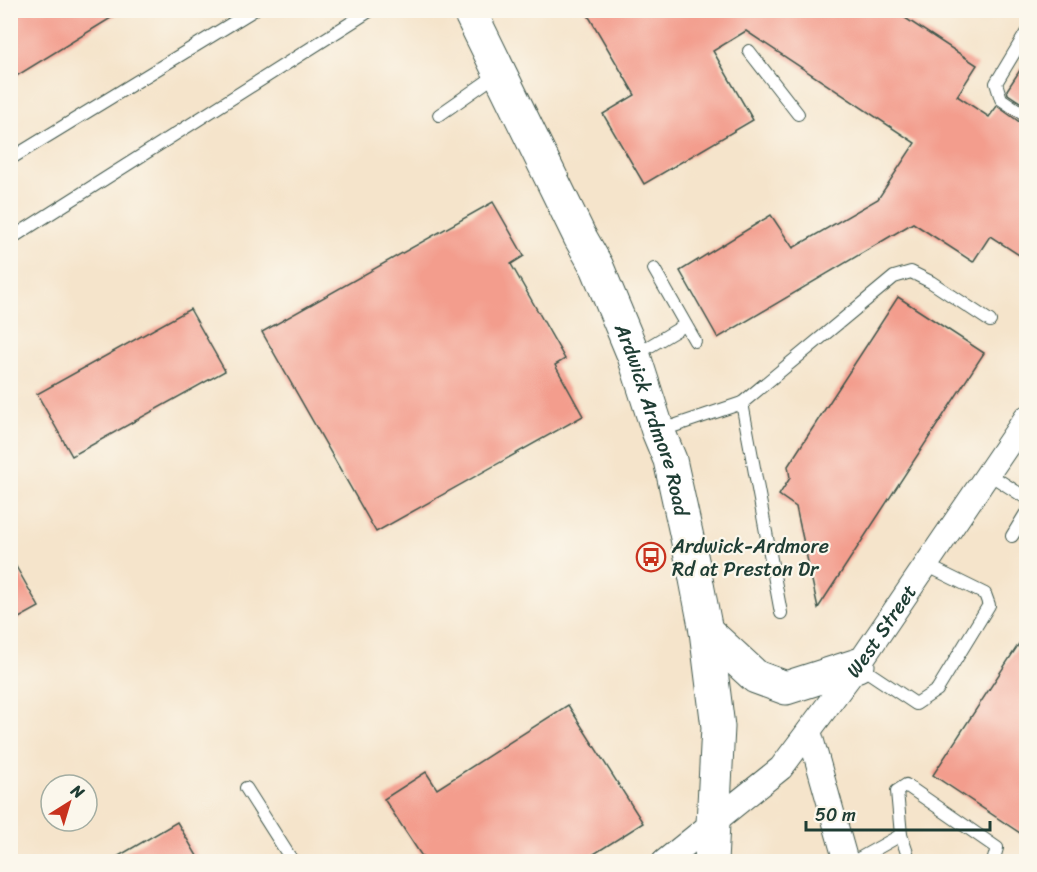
<svg xmlns="http://www.w3.org/2000/svg" width="1037" height="872" font-family="Sriracha,sans-serif">
  <rect width="100%" height="100%" fill="#fbf7ec"/>
  <filter id="ink" filterUnits="userSpaceOnUse"><feTurbulence type="fractalNoise" baseFrequency=".0167" numOctaves="2"/><feDisplacementMap in="SourceGraphic" scale="12" xChannelSelector="R" yChannelSelector="G"/><feConvolveMatrix kernelMatrix="1 2 1 2 8 2 1 2 1" color-interpolation-filters="sRGB"/></filter>
  <filter id="wash" filterUnits="userSpaceOnUse"><feTurbulence type="fractalNoise" baseFrequency=".008" numOctaves="4" result="noise"/><feDisplacementMap in="SourceGraphic" scale="24" xChannelSelector="R" yChannelSelector="G"/><feGaussianBlur stdDeviation="1.35" result="paint"/><feColorMatrix in="noise" values="0 0 0 0 0 0 0 0 0 0 0 0 0 0 0 0 0 1.4 0 .05"/><feComposite in="paint" operator="in"/></filter>
  <g filter="url(#wash)">
    <rect width="100%" height="100%" fill="#f5e4cb"/>
    <g id="blocks">
      <!-- building -->
      <g fill="#f39d8d">
        <path d="M10 10H124L10 80Z"/>
        <path d="M585 10H893L977 65 957 96 989 117 997 106 1021 123 1026 124V243L1019 255 990 236 973 262 913 223 718 338 680 271 771 215 793 248 878 199 915 143 746 31 713 51 753 120 644 184 603 114 635 95Z"/>
        <path d="M1026 61V106L1008 94 1007 90Z"/>
        <path d="M493 202 524 256 511 264 565 359 555 365 583 416 376 532 262 332Z"/>
        <path d="M898 297 984 353 818 608 796 507 779 495 790 478 788 466Z"/>
        <path d="M190 309 225 371 72 456 37 394Z"/>
        <path d="M10 556 39 607 10 623Z"/>
        <path d="M1026 633V837L933 775Z"/>
        <path d="M568 705 643 823 583 861H425L384 799 426 772 437 789Z"/>
        <path d="M177 822 200 861H110Z"/>
      </g>
    </g>
  </g>
  <g filter="url(#ink)">
    <use href="#blocks" fill-opacity="0" stroke="#3f564b" stroke-width="1.5"/>
    <g fill="none" stroke-linecap="round" stroke-linejoin="round">
      <!-- lane casing -->
      <g stroke="#3f564b" stroke-width="14">
        <g id="lane">
          <path d="M1026 33 996 83 1001 99 1026 116"/>
          <path d="M749 51 798 114"/>
          <path d="M439 115 499 73"/>
          <path d="M10 159 254 10"/>
          <path d="M10 239 371 10"/>
          <path d="M654 269 695 341"/>
          <path d="M635 355 685 325"/>
          <path d="M742 403 781 613"/>
          <path d="M659 431 742 403 894 277 911 272 931 282 990 321"/>
          <path d="M989 474 1026 498"/>
          <path d="M1012 536 1026 513"/>
          <path d="M859 666 916 704 937 690 989 605 985 594 926 565"/>
          <path d="M246 788 293 862"/>
          <path d="M853 862 901 835"/>
          <path d="M910 862 901 835 897 791 906 785 997 848 993 862"/>
        </g>
      </g>
      <!-- street casing -->
      <g stroke="#3f564b" stroke-width="26">
        <g id="street">
          <path d="M809 731 846 862"/>
          <path id="s1" d="M664 862 781 768 858 665 1026 418"/>
        </g>
      </g>
      <!-- secondary casing -->
      <g stroke="#3f564b" stroke-width="35">
        <g id="secondary">
          <path id="s2" d="M469 10 580 237 597 267 634 356 658 431 670 460 695 574 706 631 718 727 711 862"/>
          <path d="M706 631 756 677 786 688 858 665"/>
        </g>
      </g>
      <!-- lane -->
      <use href="#lane" stroke="#fff" stroke-width="12"/>
      <!-- street -->
      <use href="#street" stroke="#fff" stroke-width="24"/>
      <!-- secondary -->
      <use href="#secondary" stroke="#fff" stroke-width="33"/>
    </g>
  </g>
  <!-- icons -->
  <defs>
    <g id="bus-ring" transform="scale(1.5)"><circle r="9.5" fill="#fbf7ec" stroke="#c8321e" stroke-width="1.5"/><path d="M-5-6H5V4H4V6H2V4H-2V6H-4V4H-5ZM-3.5-4V0h7V-4ZM-3.5 1.2v1.5H-2V1.2ZM2 1.2v1.5H3.5V1.2Z" fill="#c8321e"/></g>
  </defs>
  <g fill-rule="evenodd">
    <use href="#bus-ring" x="651" y="557"/>
  </g>
  <g text-anchor="middle" dominant-baseline="central" stroke-width="4.5" stroke-linejoin="round" paint-order="stroke">
    <!-- street labels -->
    <g font-size="20" fill="#1f3d34" stroke="#fbf7ec">
      <text stroke="none"><textPath href="#s2" startOffset="450">Ardwick Ardmore Road</textPath></text>
      <text stroke="none"><textPath href="#s1" startOffset="320">West Street</textPath></text>
    </g>
    <!-- poi labels -->
    <g font-size="20" fill="#1f3d34" stroke="#fbf7ec" text-anchor="start">
      <text x="672" y="546">Ardwick-Ardmore<tspan x="672" dy="23">Rd at Preston Dr</tspan></text>
    </g>
  </g>
  <!-- margin -->
  <rect width="1037" height="872" fill="none" stroke="#fbf7ec" stroke-width="36"/>
  <!-- north arrow -->
  <g transform="translate(69 803) rotate(37)"><circle r="28" fill="#fbf7ec" stroke="#a3ada2" stroke-width="1.5"/>
  <path d="M0-4.5L10 22L0 15L-10 22Z" fill="#c8321e"/>
  <text y="-9" font-size="16" font-weight="bold" text-anchor="middle" fill="#1f3d34">N</text>
  </g>
  <!-- scale -->
  <path d="M806 821v9h184v-9" fill="none" stroke="#1f3d34" stroke-width="3"/>
  <text x="815" y="821" font-size="18" fill="#1f3d34" stroke="#fbf7ec" stroke-width="4.5" paint-order="stroke">50 m</text>
</svg>
